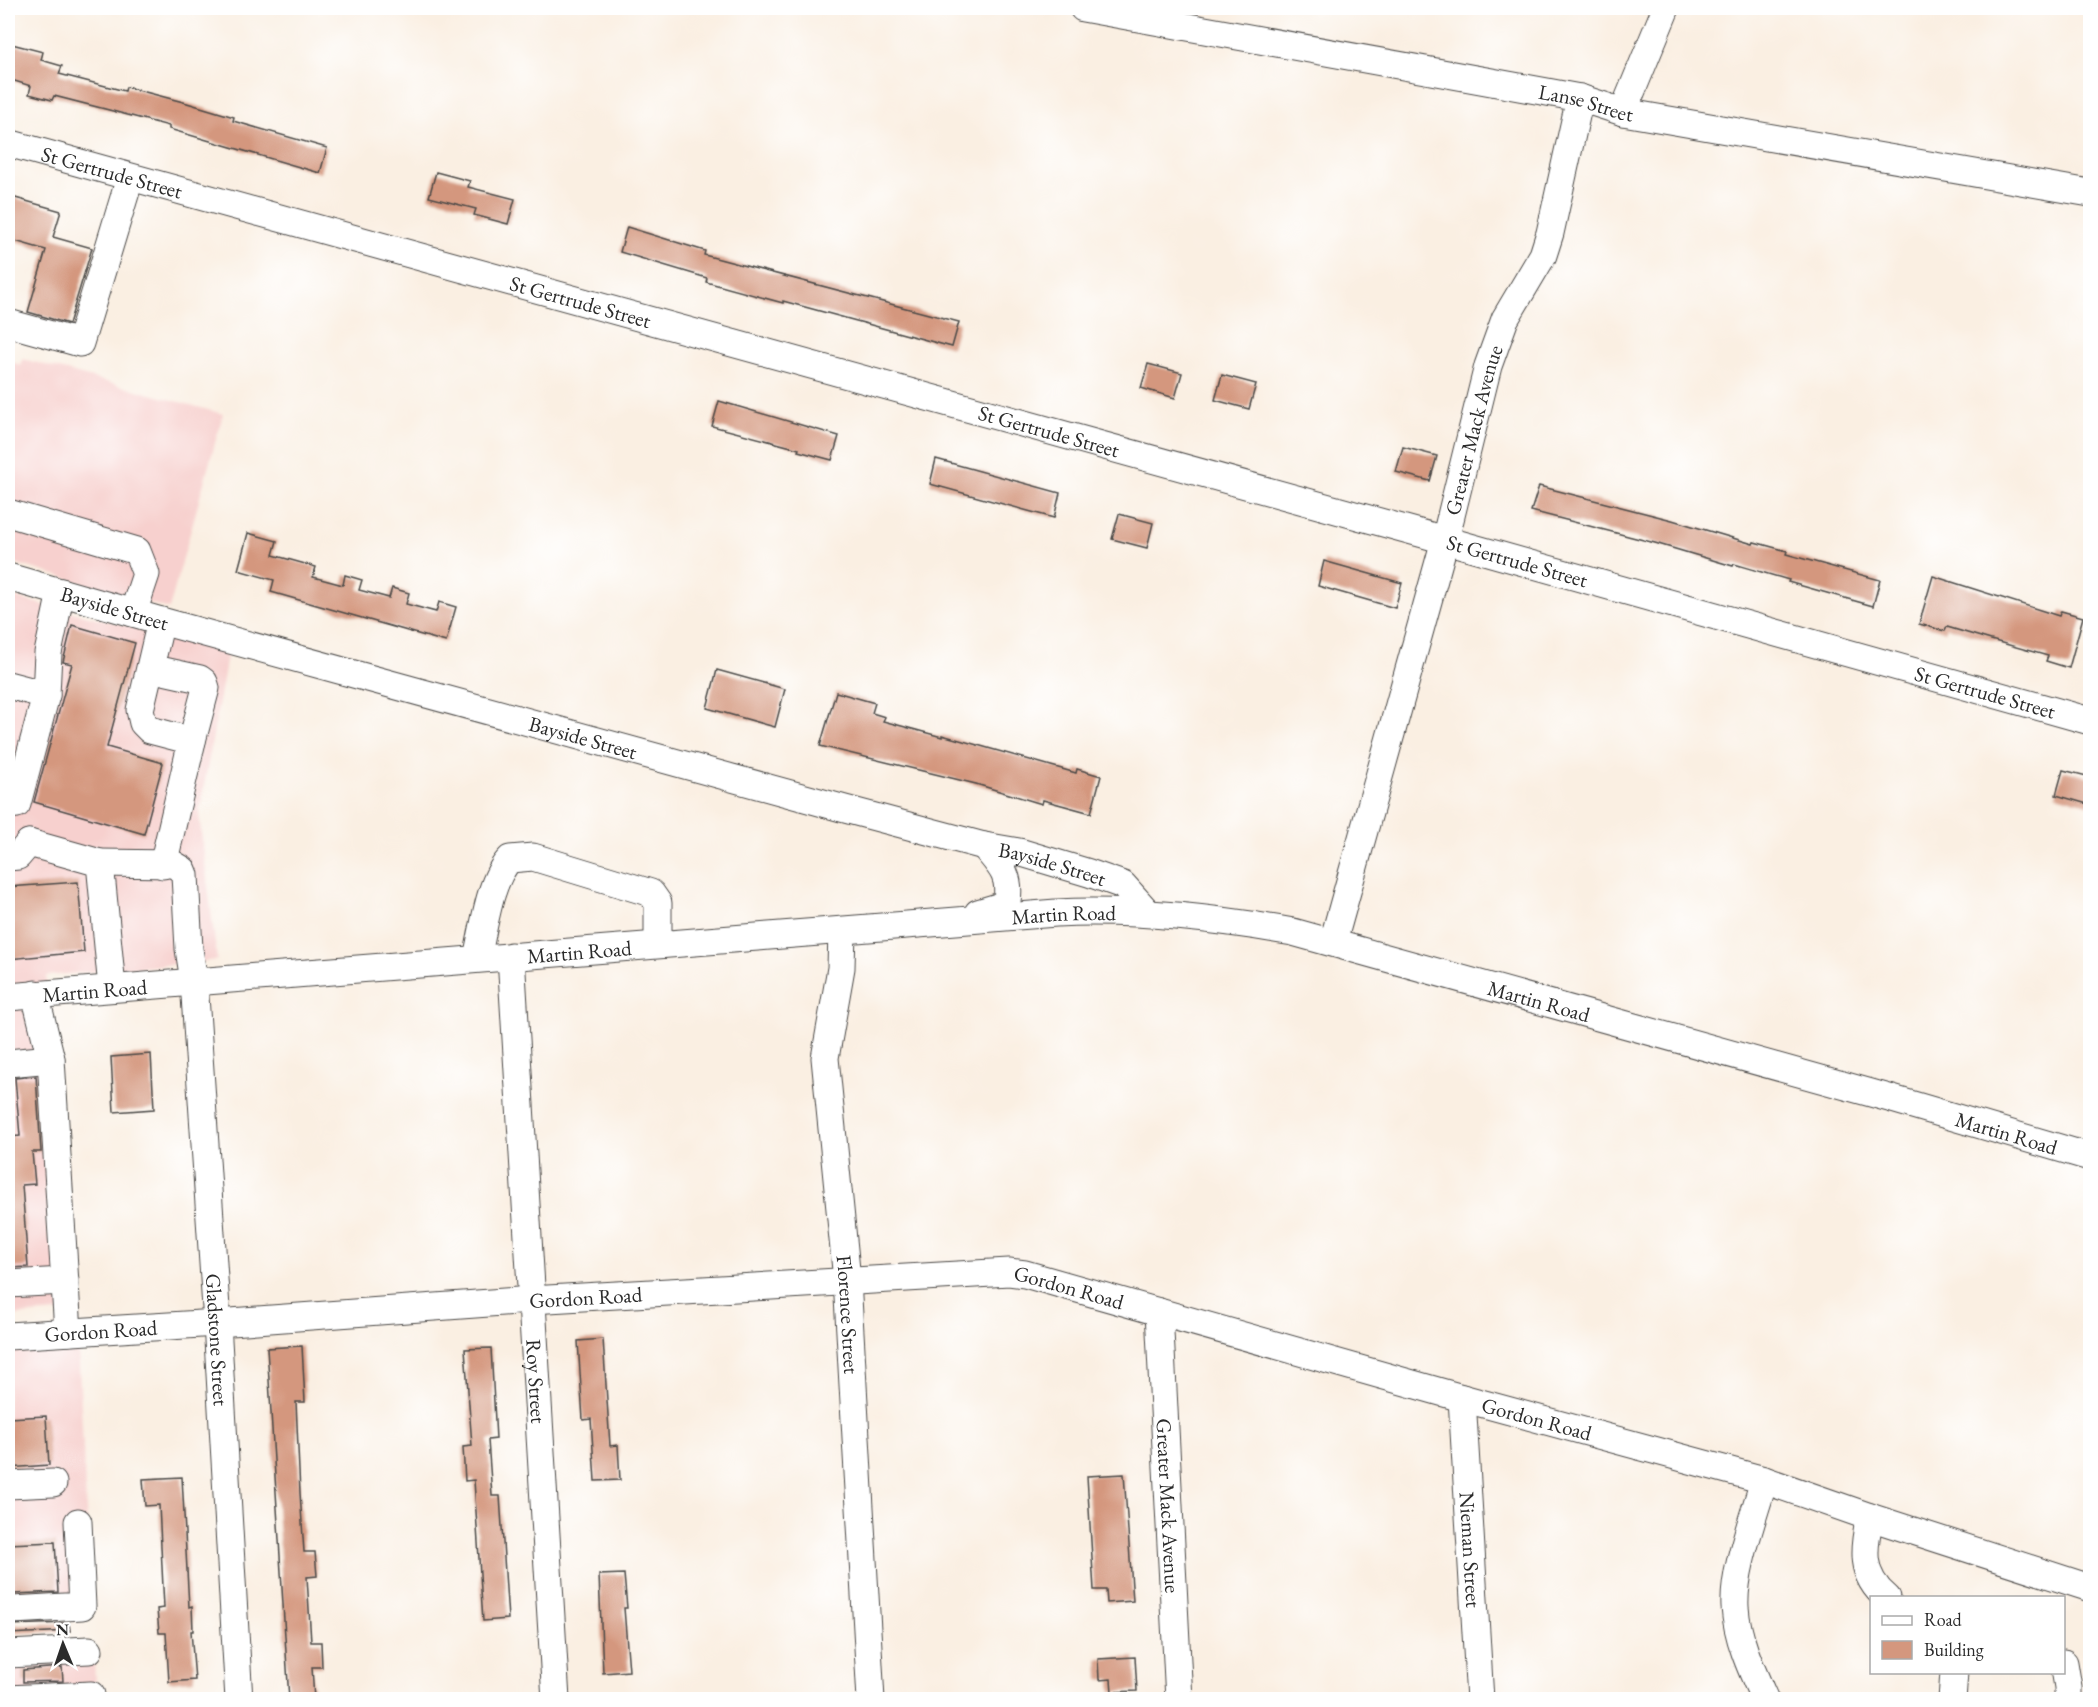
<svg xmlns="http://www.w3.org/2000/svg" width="2098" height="1707" font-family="'EB Garamond',serif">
  <rect width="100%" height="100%" fill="#fff"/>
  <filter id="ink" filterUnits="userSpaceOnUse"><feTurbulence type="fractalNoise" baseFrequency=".0167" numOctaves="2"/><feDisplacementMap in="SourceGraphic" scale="12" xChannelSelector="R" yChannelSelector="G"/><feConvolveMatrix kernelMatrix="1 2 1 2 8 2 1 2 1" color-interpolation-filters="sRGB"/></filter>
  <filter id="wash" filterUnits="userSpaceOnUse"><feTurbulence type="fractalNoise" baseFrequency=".008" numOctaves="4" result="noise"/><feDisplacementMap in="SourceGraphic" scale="24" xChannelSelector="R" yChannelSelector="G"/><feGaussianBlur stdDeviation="1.35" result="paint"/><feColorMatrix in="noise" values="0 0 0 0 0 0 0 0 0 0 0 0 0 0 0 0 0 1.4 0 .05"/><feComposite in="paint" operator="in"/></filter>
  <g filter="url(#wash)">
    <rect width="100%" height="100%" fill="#faefe2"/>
    <!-- built -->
    <g fill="#f7d0ce">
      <path d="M23 359 223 414 169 609 8 561V361L21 365Z"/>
      <path d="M8 596 228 651 199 814 217 960 46 976 81 1310 8 1316Z"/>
      <path d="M78 1345 91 1609 8 1613V1352Z"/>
      <path d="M94 1661 96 1699 8 1700V1666Z"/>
    </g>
    <g id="blocks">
      <!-- building -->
      <g fill="#d4977e">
        <path d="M8 43 43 52 41 60 62 66 59 74 125 91 126 87 187 103 234 117 233 121 327 148 320 173 169 129V126L109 110 54 96 52 100 29 94 31 86 8 79Z"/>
        <path d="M436 172 470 181 468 187 515 199 508 224 474 215 476 209 429 197Z"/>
        <path d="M12 197 61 211 53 237 92 248 69 324 28 312 46 250 8 239V214Z"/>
        <path d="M627 227 705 251 704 255 959 322 952 347 783 301V303L706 282 707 278 620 252Z"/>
        <path d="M1148 364 1182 373 1175 398 1141 388Z"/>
        <path d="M1222 375 1256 384 1249 409 1215 400Z"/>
        <path d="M719 401 839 436 832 460 798 451 799 449 712 426Z"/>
        <path d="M1403 447 1437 456 1430 481 1396 472Z"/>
        <path d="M936 459 1060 493 1054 518 930 484Z"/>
        <path d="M1539 486 1672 520 1753 544 1754 542 1787 551 1786 554 1880 580 1873 606 1788 582 1789 580 1734 564 1733 566 1655 543 1531 511Z"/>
        <path d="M1119 514 1153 523 1147 548 1112 539Z"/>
        <path d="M248 533 277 541 273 555 316 567 313 577 343 585 345 575 362 580 359 590 389 598 392 588 409 593 406 604 436 612 439 602 456 607 446 642 271 592 274 580 238 570Z"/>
        <path d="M1324 561 1402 583 1395 608 1318 586Z"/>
        <path d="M1933 576 2059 616 2061 611 2083 617 2069 668 2046 661 2048 656 1991 640 1947 627 1945 631 1919 624Z"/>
        <path d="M72 625 135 643 107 747 163 763 144 834 34 802 72 664 63 662Z"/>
        <path d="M717 670 785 689 775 727 707 708Z"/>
        <path d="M836 692 875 703 872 713 885 717 883 721 942 737V735L1076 773 1077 769 1101 776 1091 813 1043 800 1042 804 976 784 820 746Z"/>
        <path d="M2063 770 2091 777V805L2056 795Z"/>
        <path d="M78 882 84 952 8 959V887Z"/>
        <path d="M151 1054 154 1109 114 1112 111 1057Z"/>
        <path d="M36 1076 41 1152H32L35 1184 22 1185 28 1267 8 1268V1137L20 1136 15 1078Z"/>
        <path d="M603 1339 610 1446 618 1445 620 1480 595 1481 591 1419 583 1420 578 1341Z"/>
        <path d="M302 1346 305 1402H296L300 1493 304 1552H315L317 1576 307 1577 311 1642H321L322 1667H312L314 1700H289L267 1348Z"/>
        <path d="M491 1348 496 1439 488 1440 492 1496H500L508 1619 483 1621 474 1480 465 1481 463 1447 472 1446 465 1349Z"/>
        <path d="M46 1416 49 1465 8 1468V1418Z"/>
        <path d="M1124 1474 1133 1601 1107 1603 1106 1590H1094L1087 1476Z"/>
        <path d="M182 1477 189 1607 192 1606 193 1631H191L195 1680 169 1682 166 1633H159L157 1609 164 1608 159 1505 145 1506 143 1479Z"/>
        <path d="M55 1542 58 1592 13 1594V1580H8V1544Z"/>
        <path d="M624 1574 627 1608H624L629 1671 603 1673 599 1575Z"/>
        <path d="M69 1623 70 1631 8 1634V1625Z"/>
        <path d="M1135 1657 1137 1691 1112 1692 1111 1679 1099 1680 1098 1659Z"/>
        <path d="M62 1667 63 1681 23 1682V1670Z"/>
      </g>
    </g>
  </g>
  <g filter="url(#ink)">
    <use href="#blocks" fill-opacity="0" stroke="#4a4846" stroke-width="1.5"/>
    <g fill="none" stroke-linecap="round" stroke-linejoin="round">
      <!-- minor casing -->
      <g stroke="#4a4846" stroke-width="29">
        <g id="minor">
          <path id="s1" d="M1083 8 1580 98 1623 112 2090 193"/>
          <path d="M1623 112 1666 8"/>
          <path id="s2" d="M8 143 1445 540 2090 721"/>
          <path d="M8 323 80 343 130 178"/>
          <path d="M8 513 137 551 146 574 133 613"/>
          <path id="s3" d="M8 577 161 621 845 809 984 846 1019 852 1089 873 1123 885 1148 913"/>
          <path d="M150 668 200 679 204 682 206 688 192 741 150 730 143 723 140 710 161 621"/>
          <path d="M8 685 46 695"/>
          <path d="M8 805 17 804 46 695 48 653 61 592"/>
          <path d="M29 843 100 863 112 988"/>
          <path d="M8 857 18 856 29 843"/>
          <path id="s4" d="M100 863 173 864 183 870 185 875 189 949 194 981 217 1323 239 1700"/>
          <path d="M163 865 192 741"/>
          <path d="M978 913 998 907 1007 901C1011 874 1000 866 984 846"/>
          <path id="s5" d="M842 931 841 968 825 1058 847 1280 871 1700"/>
          <path id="s6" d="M1333 942 1445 540 1488 366 1505 319 1543 255 1550 233 1580 98"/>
          <path id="s7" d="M511 956 556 1700"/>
          <path d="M477 958C484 929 489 880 510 859L533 857 651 893 658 903V944"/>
          <path d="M35 994 51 1059 68 1332"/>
          <path id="s8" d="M8 997 1056 913C1136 909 1214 918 1293 932L1889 1098 2090 1157"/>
          <path d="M8 1063 51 1059"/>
          <path d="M8 1284 65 1281"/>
          <path id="s9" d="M1159 1312 1179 1700"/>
          <path id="s10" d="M8 1336 217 1323 531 1300 1009 1272 1025 1274 1462 1398 1764 1480 1870 1517 2090 1588"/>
          <path id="s11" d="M1462 1398 1480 1700"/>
          <path d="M1764 1480C1754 1517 1733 1570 1735 1607 1737 1639 1752 1671 1765 1700"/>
          <path d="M8 1485 53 1483"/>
          <path d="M1870 1517C1863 1548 1859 1575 1887 1598"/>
          <path d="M8 1609 13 1610 82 1606 78 1522"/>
          <path d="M8 1654 89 1650"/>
          <path d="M2064 1663 2068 1687V1700"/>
          <path d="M8 1699 91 1695"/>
          <path d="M1952 1700 1954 1672"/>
        </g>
      </g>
      <!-- minor -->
      <use href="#minor" stroke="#fff" stroke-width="27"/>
    </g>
  </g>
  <g text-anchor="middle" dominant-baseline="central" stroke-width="5" stroke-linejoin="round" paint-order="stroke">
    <!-- street labels -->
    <g font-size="21" fill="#2b2b2b" stroke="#fff">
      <text stroke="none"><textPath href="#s1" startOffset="512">Lanse Street</textPath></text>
      <text stroke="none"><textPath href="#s2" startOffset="108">St Gertrude Street</textPath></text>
      <text stroke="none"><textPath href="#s2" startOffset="594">St Gertrude Street</textPath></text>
      <text stroke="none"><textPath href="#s6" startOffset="531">Greater Mack Avenue</textPath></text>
      <text stroke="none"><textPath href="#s2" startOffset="1080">St Gertrude Street</textPath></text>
      <text stroke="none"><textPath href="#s2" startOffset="1566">St Gertrude Street</textPath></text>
      <text stroke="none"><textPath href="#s3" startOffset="111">Bayside Street</textPath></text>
      <text stroke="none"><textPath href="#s2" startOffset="2052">St Gertrude Street</textPath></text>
      <text stroke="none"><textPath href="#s3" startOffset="597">Bayside Street</textPath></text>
      <text stroke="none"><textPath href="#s3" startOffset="1083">Bayside Street</textPath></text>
      <text stroke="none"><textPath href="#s8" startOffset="1059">Martin Road</textPath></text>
      <text stroke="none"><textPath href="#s8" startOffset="573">Martin Road</textPath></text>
      <text stroke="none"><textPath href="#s8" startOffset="87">Martin Road</textPath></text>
      <text stroke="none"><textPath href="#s8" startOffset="1545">Martin Road</textPath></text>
      <text stroke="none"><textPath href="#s8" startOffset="2031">Martin Road</textPath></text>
      <text stroke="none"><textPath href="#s10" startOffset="1065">Gordon Road</textPath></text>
      <text stroke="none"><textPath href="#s10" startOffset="579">Gordon Road</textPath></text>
      <text stroke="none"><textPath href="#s5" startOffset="386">Florence Street</textPath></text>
      <text stroke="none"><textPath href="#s10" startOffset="93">Gordon Road</textPath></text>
      <text stroke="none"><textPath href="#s4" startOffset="556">Gladstone Street</textPath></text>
      <text stroke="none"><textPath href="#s7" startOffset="426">Roy Street</textPath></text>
      <text stroke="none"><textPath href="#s10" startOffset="1551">Gordon Road</textPath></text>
      <text stroke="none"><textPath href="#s9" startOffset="194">Greater Mack Avenue</textPath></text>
      <text stroke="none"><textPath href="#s11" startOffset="152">Nieman Street</textPath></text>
    </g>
  </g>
  <!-- margin -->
  <rect width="2098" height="1707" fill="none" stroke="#fff" stroke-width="30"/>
  <!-- legend -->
  <rect x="1870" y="1596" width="195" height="78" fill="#ffffff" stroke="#aaaaaa" stroke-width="1.5"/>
  <rect x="1882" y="1616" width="30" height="9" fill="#ffffff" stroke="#aaaaaa" stroke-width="1.5"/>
  <text x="1924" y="1626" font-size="18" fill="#2b2b2b">Road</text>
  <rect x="1882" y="1641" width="30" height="18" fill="#d4977e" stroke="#aaaaaa" stroke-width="1.5"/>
  <text x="1924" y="1656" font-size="18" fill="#2b2b2b">Building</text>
  <!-- north arrow -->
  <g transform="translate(63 1644) rotate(358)" stroke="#ffffff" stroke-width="4.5" paint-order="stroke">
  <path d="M0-4.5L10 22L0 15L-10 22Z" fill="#2b2b2b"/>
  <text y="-9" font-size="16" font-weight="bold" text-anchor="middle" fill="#2b2b2b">N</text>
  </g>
</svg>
